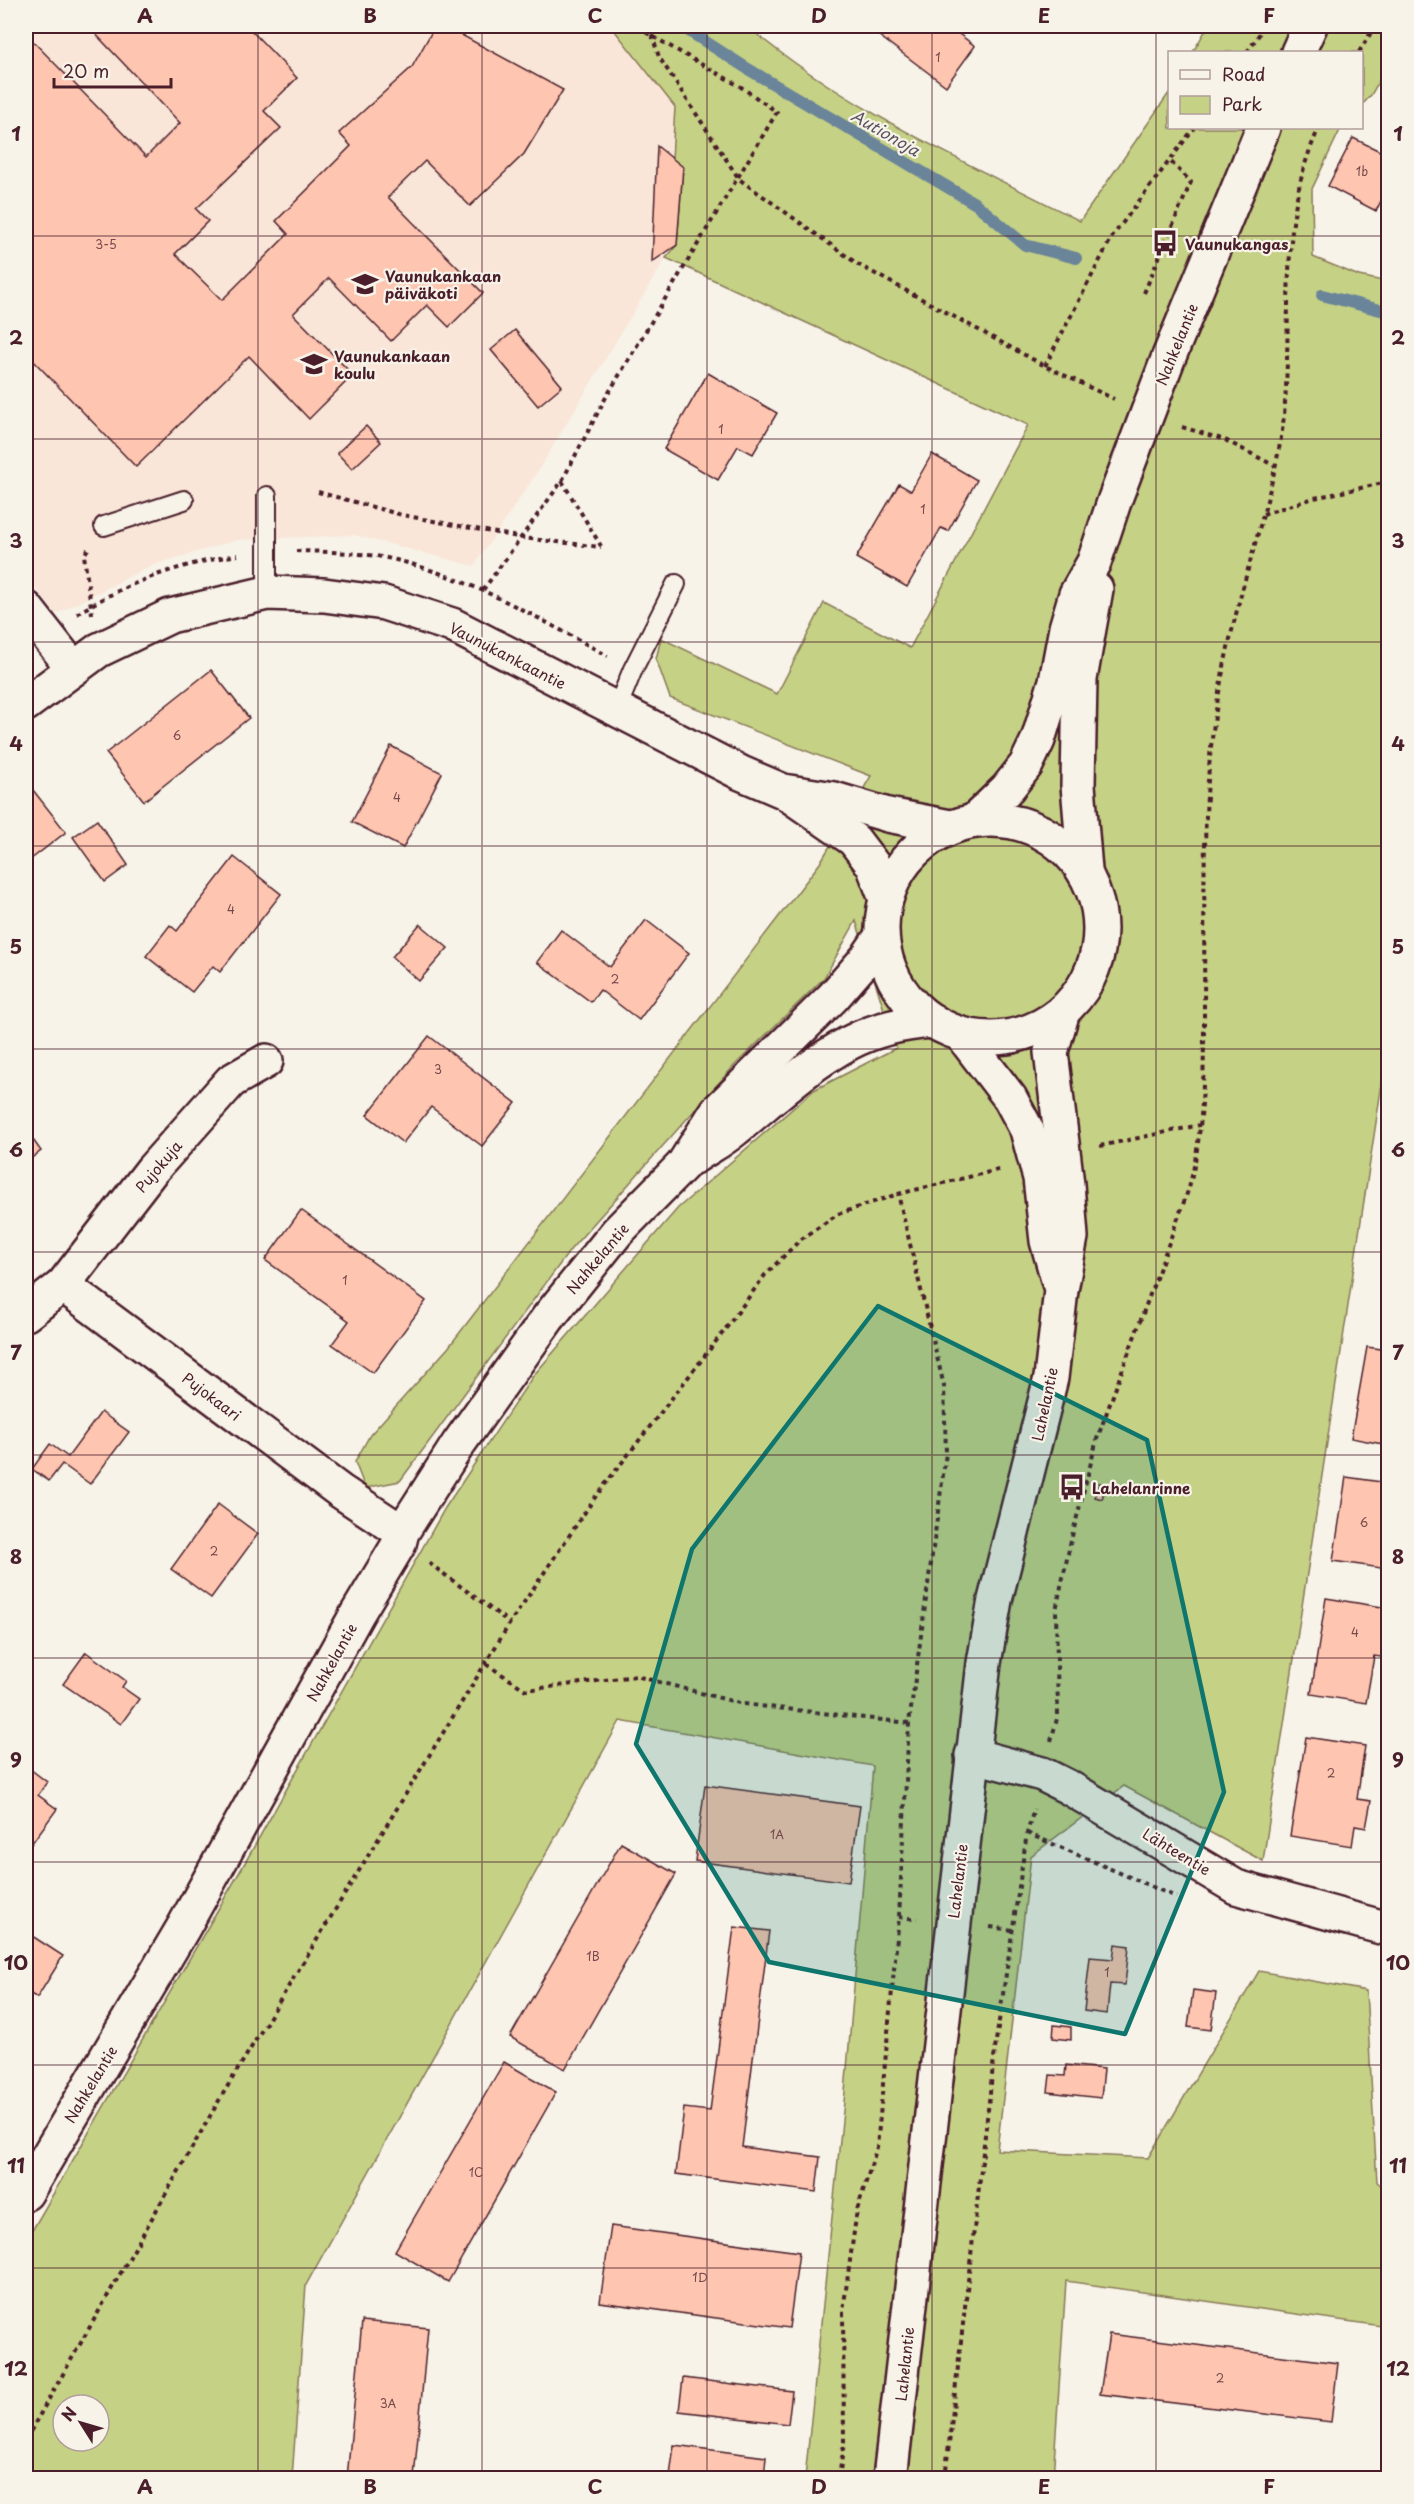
<svg xmlns="http://www.w3.org/2000/svg" width="1414" height="2504" font-family="'Playpen Sans',sans-serif">
  <rect width="100%" height="100%" fill="#f7f3e8"/>
  <filter id="ink" filterUnits="userSpaceOnUse"><feTurbulence type="fractalNoise" baseFrequency=".0167" numOctaves="2"/><feDisplacementMap in="SourceGraphic" scale="12" xChannelSelector="R" yChannelSelector="G"/><feConvolveMatrix kernelMatrix="1 2 1 2 8 2 1 2 1" color-interpolation-filters="sRGB"/></filter>
  <g filter="url(#ink)">
    <!-- built -->
    <path fill="#f9e6d8" d="M26 26H604L615 31 675 107 666 258 538 471 474 566 354 535 237 540 150 566 56 614 26 576Z"/>
    <!-- green -->
    <g fill="#c5d185" stroke="#887858" stroke-width="1.5" fill-rule="evenodd">
      <path d="M604 26H747C844 108 968 163 1080 221L1169 93 1170 128H1341L1312 189 1313 257 1359 276 1388 282V1044L1263 1861 1124 1786 1031 1856 997 2150 1148 2158 1259 1971 1366 1991 1377 2182 1388 2191V2327L1066 2281 1053 2478H805L845 2092 873 1766 620 1721 306 2285 292 2478H26V2241L242 1868 445 1508 533 1376 678 1208 814 1090 896 1048 856 921 824 978 734 1066 571 1249 400 1481 365 1488 355 1462 370 1435 448 1348 820 863 871 776 670 698 656 659 661 638 777 694 824 603 910 648 1028 425 666 258 677 245 683 167 672 159 675 107 615 31ZM63 2405H99V2441H63Z"/>
      <path d="M1208 26H1388V65L1371 95 1362 105V52H1193Z"/>
    </g>
    <g fill="none" stroke-linecap="round" stroke-linejoin="round">
      <!-- stream -->
      <g stroke="#6b8499" stroke-width="12">
        <path d="M681 26 748 69 976 204 1025 245 1076 258"/>
        <path d="M1322 295 1388 312"/>
      </g>
    </g>
    <!-- building -->
    <g fill="#fec6b1" stroke="#4a1f2b" stroke-width="1.5">
      <path d="M88 26H247L297 78 264 111 281 128 196 209 208 221 175 254 222 300 288 234 276 221 351 146 339 133 412 67 435 26H445L563 90 524 154 470 206 425 161 388 197 483 293 449 327 427 305 391 341 329 278 293 314 353 375 309 419 249 356 136 467 26 353V34L146 157 180 123Z"/>
      <path d="M866 26H948L975 46 946 86Z"/>
      <path d="M1353 138 1388 155V187L1376 211 1328 186Z"/>
      <path d="M657 146 683 167 677 245 652 262Z"/>
      <path d="M515 330 562 386 538 406 491 350Z"/>
      <path d="M708 373 777 413 753 454 738 446 718 480 664 449Z"/>
      <path d="M366 426 381 442 352 469 337 453Z"/>
      <path d="M932 454 977 480 948 531 941 528 907 587 856 558 899 484 911 491Z"/>
      <path d="M211 670 249 718 144 801 106 753Z"/>
      <path d="M391 746 442 773 403 848 352 822Z"/>
      <path d="M29 785 66 832 26 863V788Z"/>
      <path d="M97 820 128 865 105 882 73 837Z"/>
      <path d="M234 857 281 894 220 972 213 966 192 992 146 956 170 925 177 931Z"/>
      <path d="M646 920 689 953 639 1020 600 990 591 1002 537 962 561 930 610 967Z"/>
      <path d="M420 924 448 948 419 981 392 957Z"/>
      <path d="M429 1036 516 1103 482 1146 431 1107 403 1143 367 1115Z"/>
      <path d="M26 1130 41 1151 26 1162Z"/>
      <path d="M301 1210 426 1301 373 1373 332 1344 349 1321 265 1260Z"/>
      <path d="M1367 1347 1388 1350V1445L1351 1438Z"/>
      <path d="M101 1412 129 1432 90 1484 62 1464 49 1481 32 1469 50 1444 68 1457Z"/>
      <path d="M1346 1477 1388 1483V1569L1333 1561Z"/>
      <path d="M1099 1483 1106 1485 1102 1499 1095 1497Z"/>
      <path d="M218 1504 258 1534 211 1598 171 1569Z"/>
      <path d="M1326 1598 1388 1608V1658L1374 1656 1366 1703 1311 1694Z"/>
      <path d="M86 1652 126 1681 122 1687 139 1699 121 1724 63 1684Z"/>
      <path d="M1306 1737 1365 1746 1357 1799 1371 1801 1366 1828 1355 1826 1352 1846 1290 1836Z"/>
      <path d="M1386 1751 1388 1752V1783L1382 1782Z"/>
      <path d="M26 1766 47 1782 38 1795 57 1809 26 1851Z"/>
      <path d="M705 1785 860 1806 849 1882 695 1861Z"/>
      <path d="M621 1843 676 1874 565 2069 510 2037Z"/>
      <path d="M734 1927 769 1931 742 2147 820 2157 816 2192 676 2174 684 2108 710 2111Z"/>
      <path d="M26 1932 63 1956 37 1998 26 1991Z"/>
      <path d="M1115 1944 1129 1946 1125 1985 1110 1984 1107 2014 1084 2011 1090 1957 1113 1959Z"/>
      <path d="M1193 1990 1216 1993 1211 2030 1188 2027Z"/>
      <path d="M1054 2025 1071 2027V2040L1053 2038Z"/>
      <path d="M504 2062 556 2092 448 2282 395 2251Z"/>
      <path d="M1066 2065 1104 2069 1101 2098 1048 2092 1050 2075 1065 2076Z"/>
      <path d="M611 2226 799 2252 789 2328 600 2302Z"/>
      <path d="M362 2321 428 2328 414 2478H347Z"/>
      <path d="M1109 2334 1338 2363 1331 2422 1100 2394Z"/>
      <path d="M683 2378 792 2391 788 2424 679 2411Z"/>
      <path d="M674 2445 766 2457 764 2478H693L670 2476Z"/>
    </g>
    <g fill="none" stroke-linecap="round" stroke-linejoin="round">
      <!-- service casing -->
      <g stroke="#4a1f2b" stroke-width="22">
        <g id="service">
          <path d="M104 526 184 500"/>
          <path d="M267 593V496"/>
          <path d="M616 711 633 669 676 584"/>
        </g>
      </g>
      <!-- minor casing -->
      <g stroke="#4a1f2b" stroke-width="38">
        <g id="minor">
          <path d="M26 608 73 668"/>
          <path d="M26 704 99 650 170 616 267 593 324 595 384 603 452 625 741 773 783 791 834 799 888 815 950 827"/>
          <path d="M789 795 854 840 873 865 886 899"/>
          <path d="M63 1285 152 1170 231 1081 266 1061"/>
          <path d="M26 1314 63 1285 340 1491 402 1532"/>
          <path d="M972 1755 1042 1774 1068 1787 1236 1887 1388 1929"/>
        </g>
      </g>
      <!-- secondary casing -->
      <g stroke="#4a1f2b" stroke-width="38">
        <g id="secondary">
          <path d="M1298 52 1310 26"/>
          <path d="M976 819 1007 789 1026 765 1038 740 1056 681 1066 628 1076 594 1094 562 1115 499 1168 359 1263 128"/>
          <circle cx="991" cy="929" r="109"/>
          <path d="M1085 870 1078 785 1080 679 1096 589"/>
          <path d="M961 1034 1010 1098 1027 1130 1040 1178 1047 1241 1059 1283"/>
          <path d="M694 1157C707 1148 721 1141 733 1131 771 1100 806 1066 849 1043 875 1029 904 1023 933 1021"/>
          <path d="M26 2193 183 1928 357 1614 399 1544 402 1532 459 1443 548 1318 617 1232 683 1165 717 1111 833 997 866 959 881 937"/>
          <path d="M890 2478 984 1663 995 1600 1051 1378 1061 1290 1071 1237 1067 1184 1051 1052 1063 1011"/>
        </g>
      </g>
      <!-- path -->
      <g stroke="#4a1f2b" stroke-width="4" stroke-dasharray="4.5 4.5" stroke-linecap="butt">
        <path d="M649 26 659 57 739 179 859 265 1045 366 1114 399"/>
        <path d="M1247 52 1265 26"/>
        <path d="M1359 52 1375 26"/>
        <path d="M1144 293 1191 182 1170 161"/>
        <path d="M1045 366 1112 237 1194 128"/>
        <path d="M1182 427 1225 440 1275 466"/>
        <path d="M562 481 601 546"/>
        <path d="M318 492 402 515 523 538 601 547"/>
        <path d="M1263 514 1314 498 1388 482"/>
        <path d="M88 549 84 555 92 614"/>
        <path d="M296 551C329 552 364 552 396 560 473 579 540 619 608 656"/>
        <path d="M483 590 562 481 605 399 777 112 741 87 635 26"/>
        <path d="M77 614C124 583 183 563 238 555"/>
        <path d="M1100 1146 1200 1125"/>
        <path d="M429 1563 510 1623"/>
        <path d="M486 1664 526 1690 636 1676 743 1704 909 1723"/>
        <path d="M1051 1741 1058 1715 1056 1610 1071 1540 1097 1439 1189 1188C1205 1127 1204 1063 1204 1000 1205 916 1202 830 1211 747 1218 684 1233 622 1250 562 1263 514 1279 464 1284 415 1293 319 1277 217 1319 128"/>
        <path d="M1027 1833 1176 1897"/>
        <path d="M899 1917 917 1919"/>
        <path d="M990 1927 1013 1930"/>
        <path d="M26 2439 221 2097 510 1623 596 1496 724 1331 765 1275 800 1240 838 1214 898 1194 1002 1169"/>
        <path d="M839 2478 844 2442 843 2311 857 2210 877 2147 899 1917 909 1723 946 1453 944 1386 898 1194"/>
        <path d="M945 2478 996 2041 1027 1833 1034 1809"/>
      </g>
      <!-- service -->
      <use href="#service" stroke="#f7f3e8" stroke-width="18"/>
      <!-- minor -->
      <use href="#minor" stroke="#f7f3e8" stroke-width="33"/>
      <!-- secondary -->
      <use href="#secondary" stroke="#f7f3e8" stroke-width="33"/>
    </g>
  </g>
  <!-- marked area -->
  <path fill="#0f766e" fill-opacity="0.2" stroke="#0f766e" stroke-width="4.5" stroke-linejoin="round" d="M878 1306 1147 1440 1224 1792 1125 2034 769 1962 636 1744 692 1549Z"/>
  <!-- grid -->
  <path fill="none" stroke="#4a1f2b" stroke-width="1.5" stroke-opacity="0.55" d="M258 26V2478M482 26V2478M707 26V2478M932 26V2478M1156 26V2478M26 236H1388M26 439H1388M26 642H1388M26 846H1388M26 1049H1388M26 1252H1388M26 1455H1388M26 1658H1388M26 1862H1388M26 2065H1388M26 2268H1388"/>
  <!-- icons -->
  <defs>
    <g id="bus-bare" transform="scale(2.07)"><path d="M-5-6H5V4H4V6H2V4H-2V6H-4V4H-5ZM-3.5-4V0h7V-4ZM-3.5 1.2v1.5H-2V1.2ZM2 1.2v1.5H3.5V1.2Z" fill="#4a1f2b" stroke="#f7f3e8" stroke-width="2.5" paint-order="stroke"/></g>
    <g id="school-bare" transform="scale(2.07)"><path d="M0-5L7-2L0 1L-7-2ZM-4 1L0 2.5L4 1V4Q0 6-4 4Z" fill="#4a1f2b" stroke="#f7f3e8" stroke-width="2.5" paint-order="stroke"/></g>
  </defs>
  <g fill-rule="evenodd">
    <use href="#bus-bare" x="1165" y="243"/>
    <use href="#school-bare" x="365" y="284"/>
    <use href="#school-bare" x="314" y="364"/>
    <use href="#bus-bare" x="1072" y="1487"/>
  </g>
  <g text-anchor="middle" dominant-baseline="central" stroke-width="4.5" stroke-linejoin="round" paint-order="stroke">
    <!-- number labels -->
    <g font-size="12" fill="#77494c">
      <text x="938" y="57">1</text>
      <text x="1362" y="171">1b</text>
      <text x="106" y="244">3-5</text>
      <text x="721" y="429">1</text>
      <text x="923" y="509">1</text>
      <text x="177" y="735">6</text>
      <text x="397" y="797">4</text>
      <text x="231" y="909">4</text>
      <text x="615" y="979">2</text>
      <text x="438" y="1069">3</text>
      <text x="345" y="1280">1</text>
      <text x="1364" y="1522">6</text>
      <text x="214" y="1551">2</text>
      <text x="1355" y="1632">4</text>
      <text x="1331" y="1773">2</text>
      <text x="777" y="1834">1A</text>
      <text x="593" y="1956">1B</text>
      <text x="1107" y="1972">1</text>
      <text x="476" y="2172">1C</text>
      <text x="700" y="2277">1D</text>
      <text x="1220" y="2378">2</text>
      <text x="388" y="2403">3A</text>
    </g>
    <!-- poi labels -->
    <g font-size="15" font-weight="bold" fill="#4a1f2b" stroke="#f7f3e8" text-anchor="start">
      <text x="1185" y="243">Vaunukangas</text>
      <text x="385" y="275">Vaunukankaan<tspan x="385" dy="17">päiväkoti</tspan></text>
      <text x="334" y="355">Vaunukankaan<tspan x="334" dy="17">koulu</tspan></text>
      <text x="1092" y="1487">Lahelanrinne</text>
    </g>
    <!-- street labels -->
    <g font-size="15" fill="#4a1f2b" stroke="#f7f3e8">
      <text transform="translate(1176 344) rotate(-68)">Nahkelantie</text>
      <text transform="translate(508 655) rotate(27)">Vaunukankaantie</text>
      <text transform="translate(158 1166) rotate(-50)">Pujokuja</text>
      <text transform="translate(597 1258) rotate(-50)">Nahkelantie</text>
      <text transform="translate(212 1396) rotate(37)">Pujokaari</text>
      <text transform="translate(1044 1404) rotate(-78)">Lahelantie</text>
      <text transform="translate(331 1662) rotate(-61)">Nahkelantie</text>
      <text transform="translate(1177 1851) rotate(31)">Lähteentie</text>
      <text transform="translate(957 1881) rotate(-83)">Lahelantie</text>
      <text transform="translate(90 2084) rotate(-59)">Nahkelantie</text>
      <text transform="translate(904 2364) rotate(-84)">Lahelantie</text>
    </g>
    <!-- water labels -->
    <g font-size="16" font-style="italic" fill="#5a5262" stroke="#f7f3e8">
      <text transform="translate(886 132) rotate(30)">Autionoja</text>
    </g>
  </g>
  <!-- margin -->
  <rect width="1414" height="2504" fill="none" stroke="#f7f3e8" stroke-width="66"/>
  <!-- legend -->
  <rect x="1168" y="51" width="195" height="78" fill="#f7f3e8" stroke="#b29e9c" stroke-width="1.5"/>
  <rect x="1180" y="70" width="30" height="9" fill="#f7f3e8" stroke="#b29e9c" stroke-width="1.5"/>
  <text x="1222" y="81" font-size="18" fill="#4a1f2b">Road</text>
  <rect x="1180" y="96" width="30" height="18" fill="#c5d185" stroke="#b29e9c" stroke-width="1.5"/>
  <text x="1222" y="111" font-size="18" fill="#4a1f2b">Park</text>
  <!-- north arrow -->
  <g transform="translate(81 2423) rotate(307)"><circle r="28" fill="#f7f3e8" stroke="#b29e9c" stroke-width="1.5"/>
  <path d="M0-4.5L10 22L0 15L-10 22Z" fill="#4a1f2b"/>
  <text y="-9" font-size="16" font-weight="bold" text-anchor="middle" fill="#4a1f2b">N</text>
  </g>
  <!-- scale -->
  <path d="M54 78v9h117v-9" fill="none" stroke="#4a1f2b" stroke-width="3"/>
  <text x="63" y="78" font-size="18" fill="#4a1f2b" stroke="#f7f3e8" stroke-width="4.5" paint-order="stroke">20 m</text>
  <rect x="33" y="33" width="1348" height="2438" fill="none" stroke="#4a1f2b" stroke-width="2"/>
  <g font-size="20" text-anchor="middle" font-weight="bold" fill="#4a1f2b">
    <text x="145" y="23">A</text>
    <text x="370" y="23">B</text>
    <text x="595" y="23">C</text>
    <text x="819" y="23">D</text>
    <text x="1044" y="23">E</text>
    <text x="1269" y="23">F</text>
    <text x="16" y="141">1</text>
    <text x="1398" y="141">1</text>
    <text x="16" y="345">2</text>
    <text x="1398" y="345">2</text>
    <text x="16" y="548">3</text>
    <text x="1398" y="548">3</text>
    <text x="16" y="751">4</text>
    <text x="1398" y="751">4</text>
    <text x="16" y="954">5</text>
    <text x="1398" y="954">5</text>
    <text x="16" y="1157">6</text>
    <text x="1398" y="1157">6</text>
    <text x="16" y="1360">7</text>
    <text x="1398" y="1360">7</text>
    <text x="16" y="1564">8</text>
    <text x="1398" y="1564">8</text>
    <text x="16" y="1767">9</text>
    <text x="1398" y="1767">9</text>
    <text x="16" y="1970">10</text>
    <text x="1398" y="1970">10</text>
    <text x="16" y="2173">11</text>
    <text x="1398" y="2173">11</text>
    <text x="16" y="2376">12</text>
    <text x="1398" y="2376">12</text>
    <text x="145" y="2494">A</text>
    <text x="370" y="2494">B</text>
    <text x="595" y="2494">C</text>
    <text x="819" y="2494">D</text>
    <text x="1044" y="2494">E</text>
    <text x="1269" y="2494">F</text>
  </g>
</svg>
